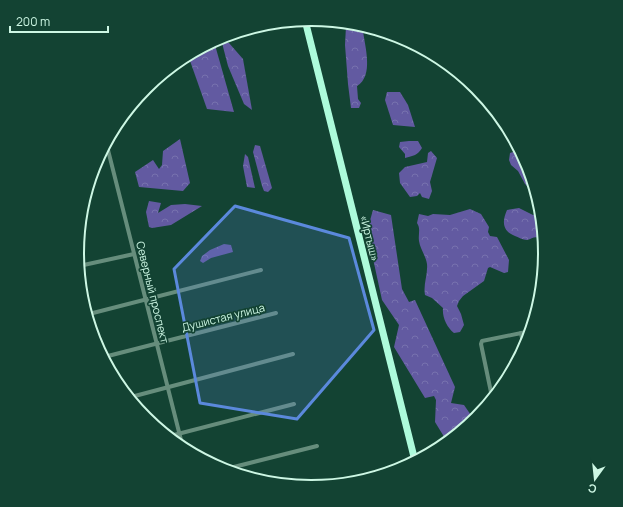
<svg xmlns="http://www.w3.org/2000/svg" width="623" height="507" font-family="Manrope,sans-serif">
  <defs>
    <pattern id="forest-crowns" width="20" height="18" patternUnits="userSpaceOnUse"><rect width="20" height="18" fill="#625aa1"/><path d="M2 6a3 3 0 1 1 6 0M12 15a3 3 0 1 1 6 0" fill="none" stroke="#7772ae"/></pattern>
  </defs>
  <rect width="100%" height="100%" fill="#134333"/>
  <!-- forest -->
  <g fill="url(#forest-crowns)">
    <path d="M346 26 356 28 363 31C365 47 374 76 357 86L358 99 361 103 359 108H351L348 84 345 45Z"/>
    <path d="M212 43 215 45 234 112 207 109 189 58Z"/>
    <path d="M222 43H229L243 59 252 110 244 104 228 66Z"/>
    <path d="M387 92H400L408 105 415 127 393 125 385 100Z"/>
    <path d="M180 139 190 183 183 191 139 187 135 172 153 160 159 169 162 165 163 151Z"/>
    <path d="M409 141H418L422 148C418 155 413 156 405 158V154L399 147 400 142Z"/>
    <path d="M255 145 260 146 272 188 268 192 264 191 262 186 253 152Z"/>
    <path d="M516 146 528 164 533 190H531L525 184 518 171 511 165 509 160 510 153 513 152Z"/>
    <path d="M431 151 437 158 430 182 432 191 429 199 422 197 420 193 417 196 410 197 400 183 399 173 405 167 427 162 428 153Z"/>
    <path d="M245 154 248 157 255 188 247 187 243 166Z"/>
    <path d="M149 201 161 203 158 213 171 205 185 204 202 206 171 225 152 228 149 227 146 212Z"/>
    <path d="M519 208 533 215 538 213 545 248 539 238C534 236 532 239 527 240 523 240 518 237 515 236 502 231 502 221 507 210Z"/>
    <path d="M470 209 481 214 489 227 488 232 490 236 497 237 509 260 508 272 504 273 490 267 488 268 484 281 463 296 459 301 457 306 461 314 464 325 460 332 454 333C447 328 442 317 443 308L432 298 425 295C423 284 428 275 427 264 426 256 420 249 419 241 418 234 421 229 417 223L419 214 428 216 433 214 450 215Z"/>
    <path d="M373 210 391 215 402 289 409 302 415 300 455 387 451 403 464 405 475 421 446 440 435 422 436 400 434 396 425 398 394 347 399 325 382 300 367 231Z"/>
    <path d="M224 244 231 245 233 252 211 258 203 263 200 261 202 256 210 250Z"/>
  </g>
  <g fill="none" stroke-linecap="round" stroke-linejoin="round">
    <!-- street -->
    <g stroke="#668d7c" stroke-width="4">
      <path d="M107 146 182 444"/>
      <path d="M79 266 134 254"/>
      <path d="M89 314 261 270"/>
      <path d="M521 333 524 349"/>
      <path d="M104 357 276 313"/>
      <path d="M131 397 293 354"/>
      <path d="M492 397 481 344 482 341 531 331"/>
      <path d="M170 436 294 404"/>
      <path d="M222 470 317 446"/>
    </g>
    <!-- highway -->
    <path stroke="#adfbdb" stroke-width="7" d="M305 20 415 461"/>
  </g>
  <!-- marked area -->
  <path fill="#5b89dc" fill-opacity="0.2" stroke="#5b89dc" stroke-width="3" stroke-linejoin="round" d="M235 206 349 238 374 330 297 419 200 403 174 269Z"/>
  <g text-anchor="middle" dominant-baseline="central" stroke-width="3.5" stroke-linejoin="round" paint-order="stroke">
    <!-- street labels -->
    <g font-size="11" fill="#cdf7e4" stroke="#134333">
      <text transform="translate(370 238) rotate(76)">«Иртыш»</text>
      <text transform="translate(153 292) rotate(76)">Северный проспект</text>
      <text transform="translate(223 317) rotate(-14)">Душистая улица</text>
    </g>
  </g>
  <!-- crop -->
  <path d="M0 0H623V507H0ZM84 253a227 227 0 1 1 454 0a227 227 0 1 1-454 0Z" fill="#134333" fill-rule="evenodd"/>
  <path fill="none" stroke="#cdf7e4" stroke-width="2" d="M84 253a227 227 0 1 1 454 0a227 227 0 1 1-454 0Z"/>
  <!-- north arrow -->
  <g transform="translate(595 479) rotate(195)" stroke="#134333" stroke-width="3" paint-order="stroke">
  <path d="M0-3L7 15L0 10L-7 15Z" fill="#cdf7e4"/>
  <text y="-6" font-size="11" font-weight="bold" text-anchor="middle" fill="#cdf7e4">С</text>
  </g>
  <!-- scale -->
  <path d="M10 26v6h98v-6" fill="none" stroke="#cdf7e4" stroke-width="2"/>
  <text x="16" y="26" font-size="12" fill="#cdf7e4" stroke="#134333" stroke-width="3" paint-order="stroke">200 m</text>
</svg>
